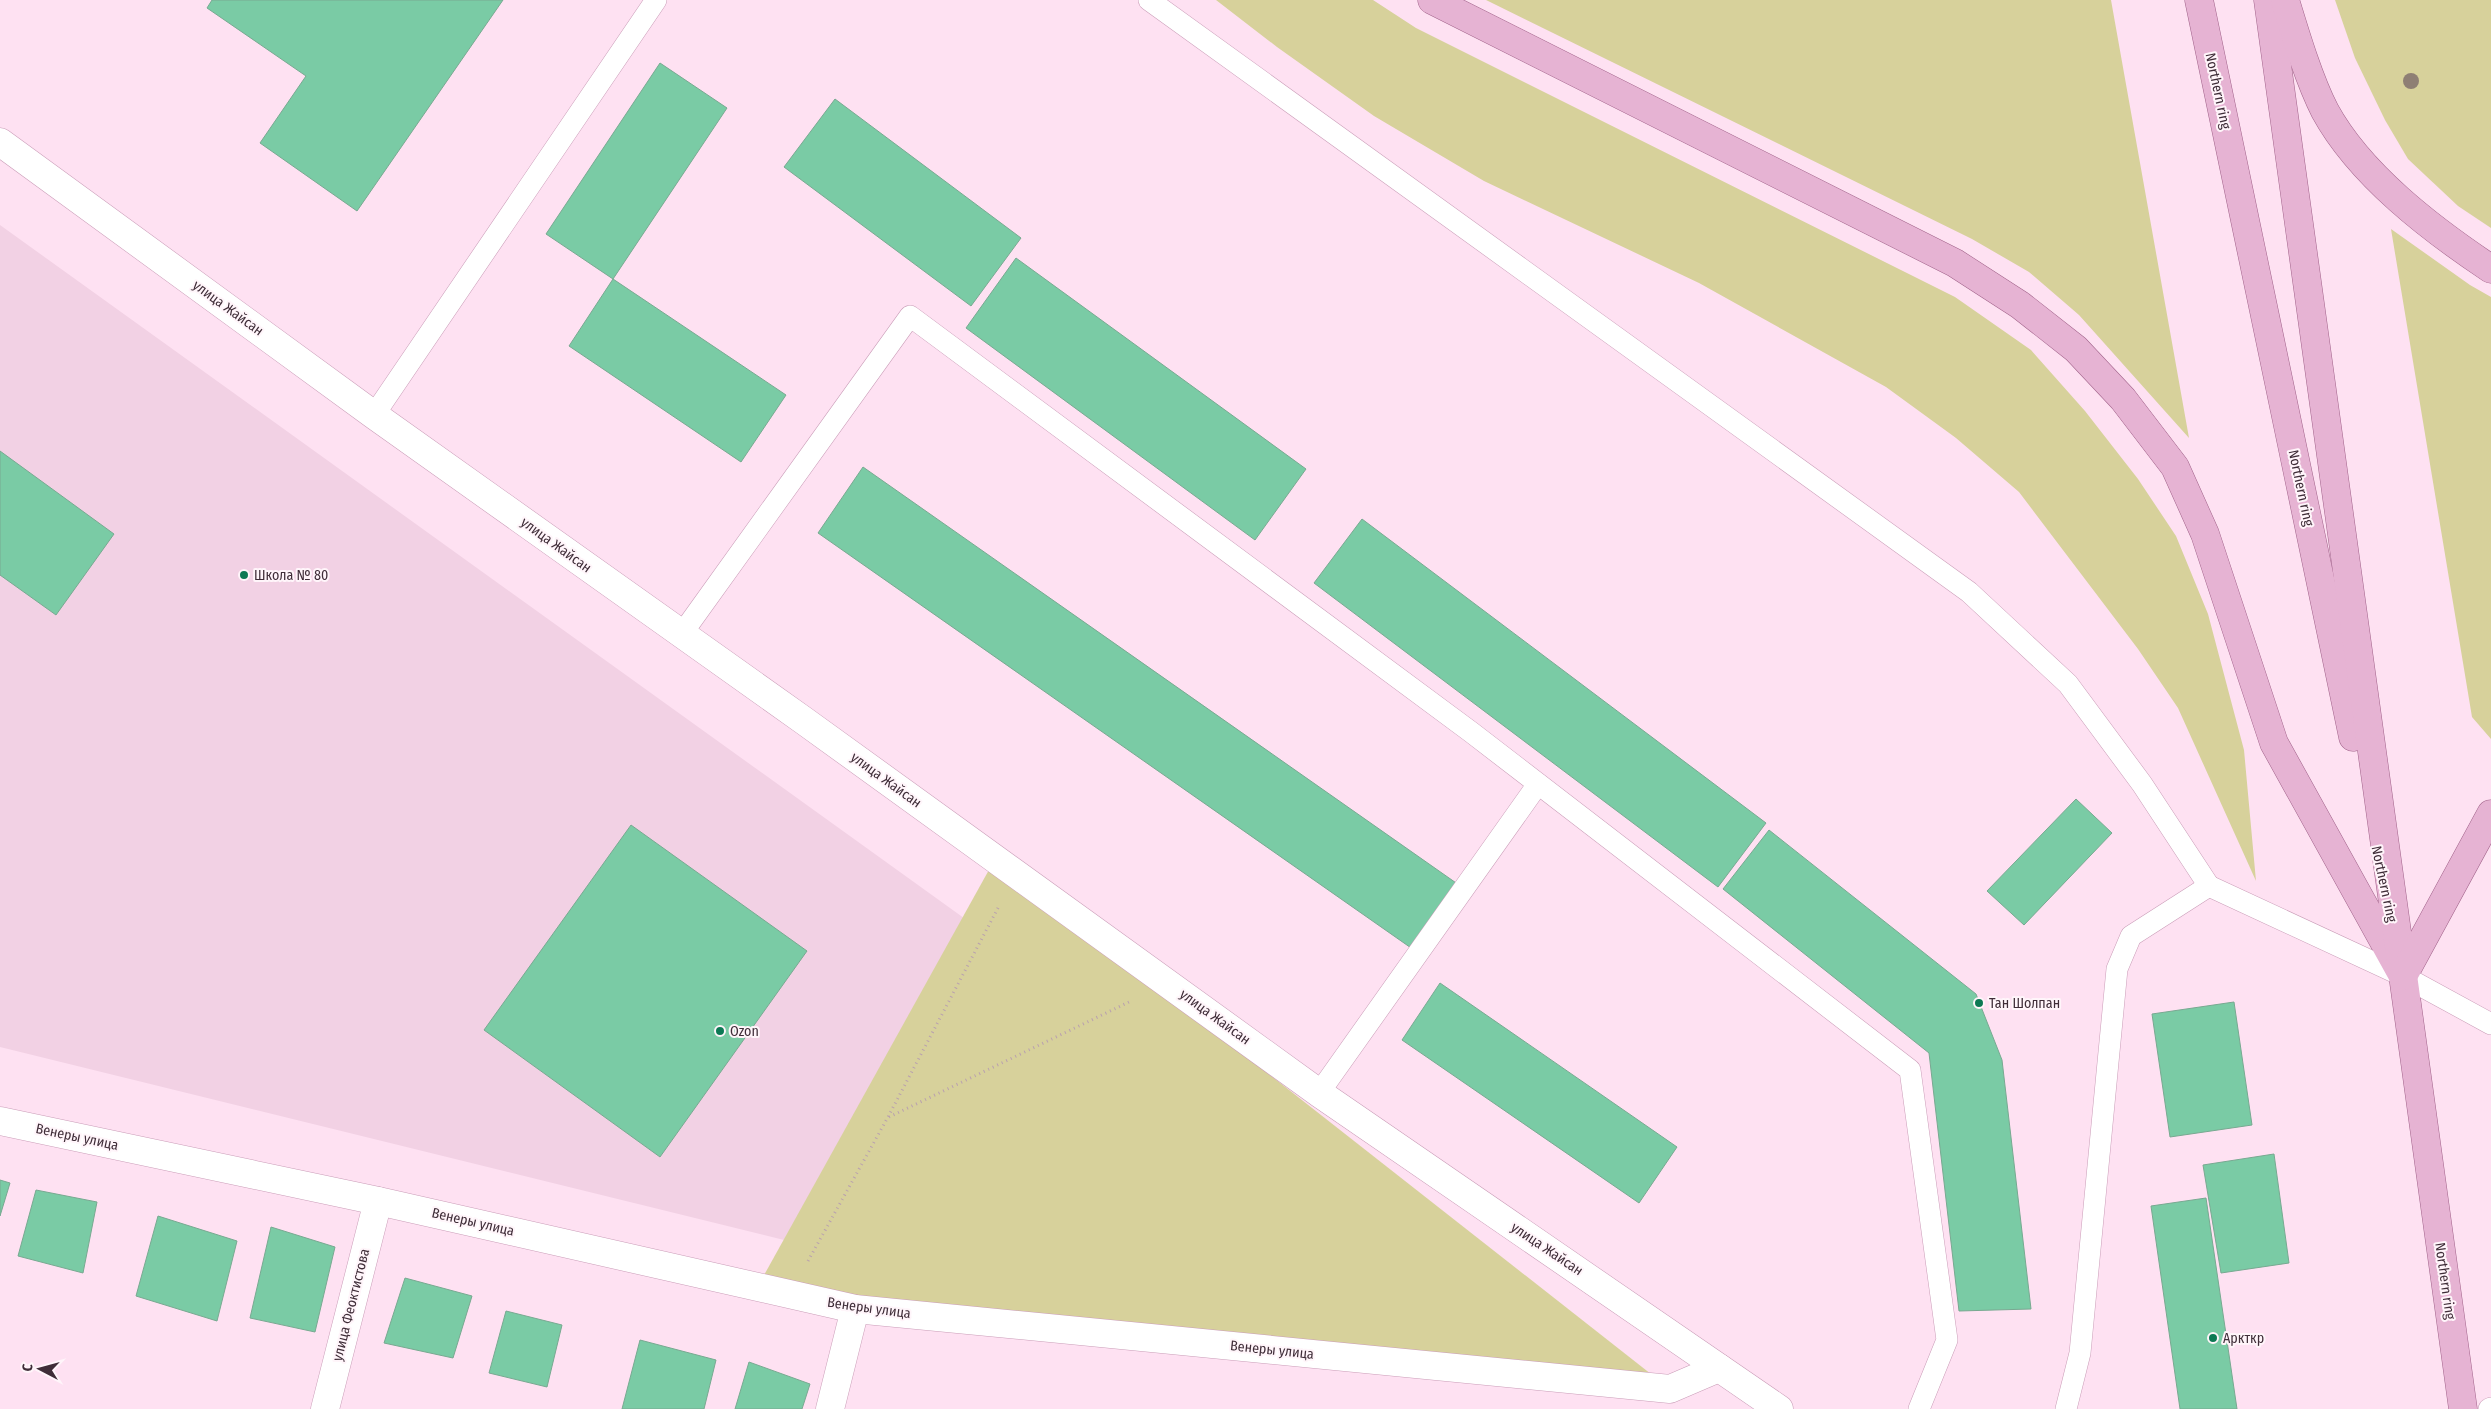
<svg xmlns="http://www.w3.org/2000/svg" width="2491" height="1409" font-family="'Fira Sans Condensed',sans-serif">
  <rect width="100%" height="100%" fill="#fee1f2"/>
  <!-- built -->
  <path fill="#f2d1e4" d="M0 225 975 926 784 1240 0 1047Z"/>
  <!-- green -->
  <g fill="#d7d19b">
    <path d="M1216 0H1373L1416 28 1955 297 2031 350 2085 411 2138 479 2176 536 2208 614 2244 750 2256 881 2178 708 2138 649 2019 492 1956 438 1886 387 1699 283 1484 181 1374 116 1277 47Z"/>
    <path d="M1486 0H2111L2189 438 2079 315 2029 272 1972 239Z"/>
    <path d="M2335 0H2491V228L2458 206 2408 159 2385 120 2355 58Z"/>
    <path d="M2391 229 2470 285 2491 297V739L2472 717Z"/>
    <path d="M995 859 1670 1389 758 1286Z"/>
  </g>
  <!-- building -->
  <g fill="#7acba5" stroke="#78a991">
    <path d="M212 0H503L357 211 260 143 306 76 207 8Z"/>
    <path d="M660 63 727 108 613 279 546 234Z"/>
    <path d="M835 99 1021 238 971 306 784 167Z"/>
    <path d="M1016 258 1306 469 1255 540 966 328Z"/>
    <path d="M613 279 786 395 741 462 569 346Z"/>
    <path d="M0 451 114 534 56 615 0 575Z"/>
    <path d="M863 467 1459 885 1414 950 818 533Z"/>
    <path d="M1362 519 1766 823 1718 887 1314 583Z"/>
    <path d="M2076 799 2112 833 2024 925 1987 891Z"/>
    <path d="M631 825 807 951 660 1157 484 1030Z"/>
    <path d="M1769 830 1976 994 2002 1060 2031 1309 1959 1311 1929 1053 1723 889Z"/>
    <path d="M1440 983 1677 1147 1639 1203 1402 1040Z"/>
    <path d="M2234 1002 2252 1125 2170 1137 2152 1014Z"/>
    <path d="M2274 1154 2289 1263 2221 1273 2203 1165Z"/>
    <path d="M0 1180 10 1183 0 1216Z"/>
    <path d="M36 1190 97 1202 83 1273 18 1256Z"/>
    <path d="M2206 1198 2237 1409H2180L2151 1206Z"/>
    <path d="M158 1216 237 1241 217 1321 136 1296Z"/>
    <path d="M271 1227 335 1247 315 1332 250 1318Z"/>
    <path d="M405 1278 472 1296 453 1358 384 1343Z"/>
    <path d="M506 1311 562 1325 547 1387 489 1373Z"/>
    <path d="M640 1340 716 1360 704 1409H622Z"/>
    <path d="M749 1362 810 1384 802 1409H735Z"/>
  </g>
  <g fill="none" stroke-linecap="round" stroke-linejoin="round">
    <!-- lane casing -->
    <g stroke="#ca9db8" stroke-width="22">
      <g id="lane">
        <path d="M1149 0 1969 592 2068 684 2142 784 2209 886"/>
        <path d="M374 415 656 0"/>
        <path d="M681 635 910 316 1471 732 1910 1070 1947 1340 1919 1409"/>
        <path d="M1319 1093 1538 784"/>
        <path d="M2066 1409 2080 1353 2117 969 2131 936 2209 886 2403 976 2491 1024"/>
        <path d="M2489 1409 2491 1408"/>
      </g>
    </g>
    <!-- street casing -->
    <g stroke="#ca9db8" stroke-width="29">
      <g id="street">
        <path d="M0 1121 378 1201 855 1309 1670 1389 1719 1368"/>
        <path d="M325 1409 378 1201"/>
        <path d="M830 1409 855 1309"/>
      </g>
    </g>
    <!-- secondary casing -->
    <g stroke="#ca9db8" stroke-width="29">
      <path id="secondary" d="M0 142 374 415 803 720 1319 1093 1779 1409"/>
    </g>
    <!-- primary casing -->
    <g stroke="#a1638a" stroke-width="29">
      <g id="primary">
        <path d="M1432 0 1955 263 2020 305 2076 349 2123 399 2175 467 2205 534 2274 743 2403 976"/>
        <path d="M2199 0 2353 737"/>
        <path d="M2268 0 2463 1409"/>
        <path d="M2285 0C2295 33 2309 80 2325 111 2360 175 2431 229 2491 269"/>
        <path d="M2403 976 2491 814"/>
      </g>
    </g>
    <!-- path -->
    <g stroke="#b9a0af" stroke-width="3" stroke-dasharray="1 4" stroke-linecap="butt">
      <path d="M889 1117 1129 1002"/>
      <path d="M808 1261 888 1117 999 906"/>
    </g>
    <!-- lane -->
    <use href="#lane" stroke="#fff" stroke-width="21"/>
    <!-- street -->
    <use href="#street" stroke="#fff" stroke-width="28"/>
    <!-- secondary -->
    <use href="#secondary" stroke="#fff" stroke-width="28"/>
    <!-- primary -->
    <use href="#primary" stroke="#e6b3d3" stroke-width="28"/>
  </g>
  <!-- trees -->
  <circle fill="#8e7f74" cx="2411" cy="81" r="8"/>
  <!-- markers -->
  <g fill="#0d7954" stroke="#fff5fa" stroke-width="2">
    <circle cx="244" cy="575" r="5"/>
    <circle cx="1979" cy="1003" r="5"/>
    <circle cx="720" cy="1031" r="5"/>
    <circle cx="2213" cy="1338" r="5"/>
  </g>
  <g text-anchor="middle" dominant-baseline="central" stroke-width="4" stroke-linejoin="round" paint-order="stroke">
    <!-- street labels -->
    <g font-size="14" fill="#3f2d38" stroke="#fff5fa">
      <text transform="translate(2218 91) rotate(78)">Northern ring</text>
      <text transform="translate(228 308) rotate(36)">улица Жайсан</text>
      <text transform="translate(2301 488) rotate(78)">Northern ring</text>
      <text transform="translate(556 545) rotate(36)">улица Жайсан</text>
      <text transform="translate(886 780) rotate(36)">улица Жайсан</text>
      <text transform="translate(2384 884) rotate(78)">Northern ring</text>
      <text transform="translate(1215 1017) rotate(36)">улица Жайсан</text>
      <text transform="translate(77 1137) rotate(12)">Венеры улица</text>
      <text transform="translate(473 1222) rotate(13)">Венеры улица</text>
      <text transform="translate(1547 1249) rotate(34)">улица Жайсан</text>
      <text transform="translate(2445 1281) rotate(82)">Northern ring</text>
      <text transform="translate(351 1305) rotate(-76)">улица Феоктистова</text>
      <text transform="translate(869 1308) rotate(8)">Венеры улица</text>
      <text transform="translate(1272 1350) rotate(6)">Венеры улица</text>
    </g>
    <!-- poi labels -->
    <g font-size="14" fill="#3f2d38" stroke="#fff5fa" text-anchor="start">
      <text x="254" y="575">Школа № 80</text>
      <text x="1989" y="1003">Тан Шолпан</text>
      <text x="730" y="1031">Ozon</text>
      <text x="2223" y="1338">Аркткр</text>
    </g>
  </g>
  <!-- north arrow -->
  <g transform="translate(40 1369) rotate(276)" stroke="#fff5fa" stroke-width="4" paint-order="stroke">
  <path d="M0-4L9 19L0 12L-9 19Z" fill="#3f2d38"/>
  <text y="-8" font-size="14" font-weight="bold" text-anchor="middle" fill="#3f2d38">С</text>
  </g>
</svg>
